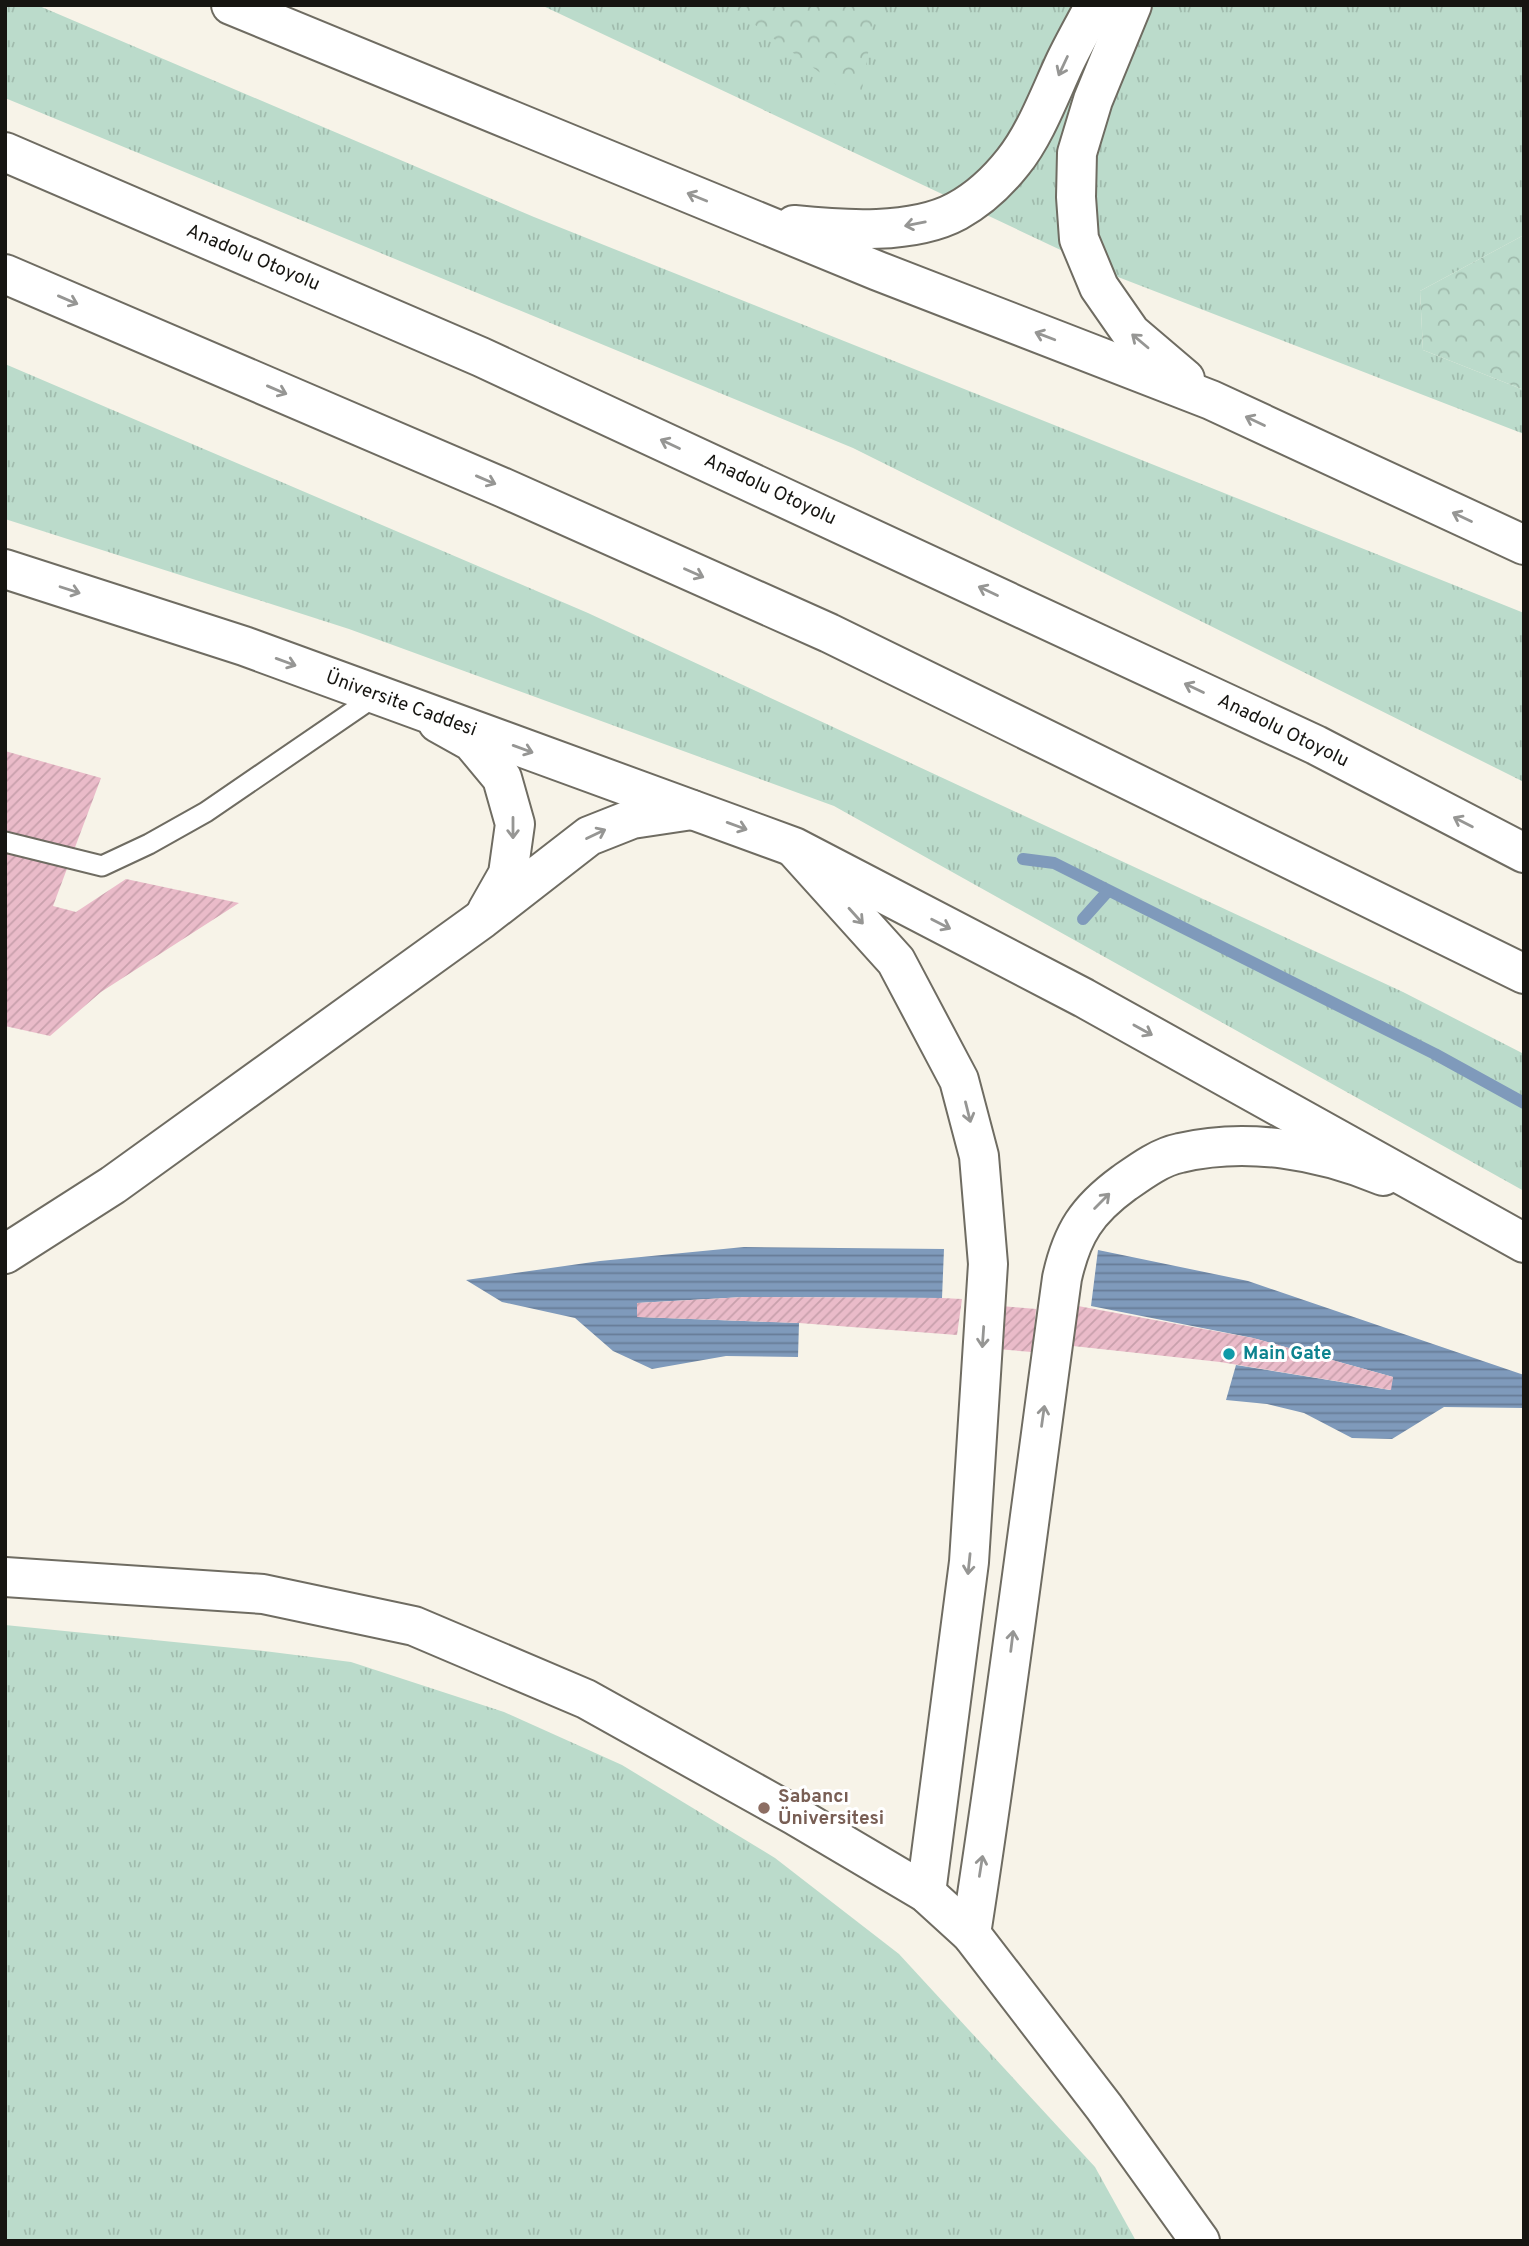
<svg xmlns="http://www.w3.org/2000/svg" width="1529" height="2246" font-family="Overpass,sans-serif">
  <defs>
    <pattern id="grass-tufts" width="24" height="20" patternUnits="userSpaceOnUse" patternTransform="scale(1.75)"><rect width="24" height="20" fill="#bbdbcb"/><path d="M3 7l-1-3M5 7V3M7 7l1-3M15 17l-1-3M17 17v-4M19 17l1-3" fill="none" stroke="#a0bbad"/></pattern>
    <pattern id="forest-crowns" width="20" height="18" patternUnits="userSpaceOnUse" patternTransform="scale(1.75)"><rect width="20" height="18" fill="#bbdbcb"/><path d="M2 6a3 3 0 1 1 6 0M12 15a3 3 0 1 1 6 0" fill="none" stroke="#a0bbad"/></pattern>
    <pattern id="water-rules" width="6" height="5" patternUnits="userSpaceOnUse" patternTransform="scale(1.75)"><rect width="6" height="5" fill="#7f9abb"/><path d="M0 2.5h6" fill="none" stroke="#677c97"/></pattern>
    <pattern id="building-hatch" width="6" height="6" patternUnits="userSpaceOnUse" patternTransform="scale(1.75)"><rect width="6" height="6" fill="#eabbc9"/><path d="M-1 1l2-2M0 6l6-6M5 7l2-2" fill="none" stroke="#c8a0ac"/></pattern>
  </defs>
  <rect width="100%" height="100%" fill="#f7f3e8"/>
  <!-- grass -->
  <g fill="url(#grass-tufts)">
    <path d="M5 5H37L534 217 1524 613V782L853 448 5 98Z"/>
    <path d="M541 5H1524V235L1420 291 1423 350 1524 390V434L1118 277Z"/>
    <path d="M5 364 588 613 1403 992 1524 1054V1191L834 806 349 629 5 519Z"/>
    <path d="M5 1625 264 1651 351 1662 504 1712 622 1765 775 1858 899 1954 1095 2167 1136 2241H5Z"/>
  </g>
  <!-- forest -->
  <g fill="url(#forest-crowns)">
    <path d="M728 5H876L860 102Z"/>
    <path d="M1524 235V390L1423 350 1420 291Z"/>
  </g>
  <!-- water -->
  <g fill="url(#water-rules)">
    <path d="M744 1247 944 1249 942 1298 744 1297 637 1303 638 1317 799 1323 798 1357 726 1356 652 1369 613 1351 575 1318 502 1302 466 1280 600 1261Z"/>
    <path d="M1098 1250 1248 1281 1524 1375V1408L1444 1407 1392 1439 1352 1438 1304 1413 1267 1404 1226 1400 1236 1365 1390 1390 1393 1377 1253 1338 1091 1306Z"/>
  </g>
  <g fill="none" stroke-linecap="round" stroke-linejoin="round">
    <!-- stream -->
    <g stroke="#7f9abb" stroke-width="12">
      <path d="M1023 859 1054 863 1435 1054 1524 1103"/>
      <path d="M1083 919 1108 891"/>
    </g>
  </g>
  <!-- building -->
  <g fill="url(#building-hatch)">
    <path d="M5 751 101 778 53 906 76 912 126 879 239 903 101 992 50 1036 5 1026Z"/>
    <path d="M744 1297 942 1298 962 1299 957 1335 799 1323 637 1317V1303Z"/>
    <path d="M1001 1306 1036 1309 1032 1352 997 1349Z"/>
    <path d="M1078 1306 1253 1338 1393 1377 1391 1390 1220 1362 1073 1346Z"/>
  </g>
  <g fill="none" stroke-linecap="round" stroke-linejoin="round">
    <!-- service casing -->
    <g stroke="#6f6c62" stroke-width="23">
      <path id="service" d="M5 842 102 866 149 844 206 812 377 695"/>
    </g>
    <!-- minor casing -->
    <g stroke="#6f6c62" stroke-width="42">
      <g id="minor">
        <path d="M795 849 896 961 959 1080 979 1156 988 1264 969 1562 926 1893"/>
        <path d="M5 1577 263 1594 414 1626 586 1699 794 1815 926 1893 971 1934 1104 2107 1200 2241"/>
        <path d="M971 1934C1005 1716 1032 1496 1062 1278 1072 1233 1087 1210 1124 1183 1141 1171 1160 1157 1180 1153 1247 1137 1321 1150 1383 1176"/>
      </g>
    </g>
    <!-- tertiary casing -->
    <g stroke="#6f6c62" stroke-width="42">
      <g id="tertiary">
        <path d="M438 723 472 742 502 778 515 824 508 874 487 911"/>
        <path d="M5 1254 113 1185 482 919 589 836 632 819 692 810"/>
      </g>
    </g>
    <!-- primary casing -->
    <g stroke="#6f6c62" stroke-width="42">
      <g id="primary">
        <path d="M231 5 878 271 1211 400 1524 545"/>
        <path d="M1132 5 1093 100 1077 153 1076 197 1079 239 1099 287 1131 333 1185 379"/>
        <path d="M794 225C842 230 913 235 957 211 979 199 998 181 1013 162 1035 135 1050 94 1065 62 1074 43 1085 24 1095 5"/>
        <path d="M5 569 244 646 794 847 1084 998 1524 1243"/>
      </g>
    </g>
    <!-- motorway casing -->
    <g stroke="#6f6c62" stroke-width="42">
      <g id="motorway">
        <path d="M5 152 481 357 1316 745 1524 853"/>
        <path d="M5 274 504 488 829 633 1524 974"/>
      </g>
    </g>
    <!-- service -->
    <use href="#service" stroke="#fff" stroke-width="19"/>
    <!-- minor -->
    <use href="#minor" stroke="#fff" stroke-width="38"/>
    <!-- tertiary -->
    <use href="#tertiary" stroke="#fff" stroke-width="38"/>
    <!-- primary -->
    <use href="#primary" stroke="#fff" stroke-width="38"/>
    <!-- motorway -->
    <use href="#motorway" stroke="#fff" stroke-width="38"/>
  </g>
  <!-- one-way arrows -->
  <defs><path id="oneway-shaft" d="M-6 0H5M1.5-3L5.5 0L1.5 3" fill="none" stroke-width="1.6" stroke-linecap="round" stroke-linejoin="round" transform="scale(1.75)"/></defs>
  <g stroke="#969694">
    <use href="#oneway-shaft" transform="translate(1063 66) rotate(115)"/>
    <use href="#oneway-shaft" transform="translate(697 197) rotate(-158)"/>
    <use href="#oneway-shaft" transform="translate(915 224) rotate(169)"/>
    <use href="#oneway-shaft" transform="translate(68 300) rotate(23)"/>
    <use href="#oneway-shaft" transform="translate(1045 336) rotate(-159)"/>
    <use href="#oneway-shaft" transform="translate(1140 341) rotate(-140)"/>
    <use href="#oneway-shaft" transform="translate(277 390) rotate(23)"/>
    <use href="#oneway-shaft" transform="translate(1255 421) rotate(-155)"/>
    <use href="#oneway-shaft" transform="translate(670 444) rotate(-155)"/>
    <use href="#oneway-shaft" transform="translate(486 480) rotate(23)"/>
    <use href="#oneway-shaft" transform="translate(1462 517) rotate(-155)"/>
    <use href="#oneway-shaft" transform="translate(694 573) rotate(24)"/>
    <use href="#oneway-shaft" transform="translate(70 590) rotate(18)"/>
    <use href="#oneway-shaft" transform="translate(988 591) rotate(-155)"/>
    <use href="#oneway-shaft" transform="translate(286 662) rotate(20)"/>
    <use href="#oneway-shaft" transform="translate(1194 688) rotate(-155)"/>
    <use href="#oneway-shaft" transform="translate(523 749) rotate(20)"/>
    <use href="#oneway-shaft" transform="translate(1463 822) rotate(-153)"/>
    <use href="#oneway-shaft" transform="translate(737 826) rotate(20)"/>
    <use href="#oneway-shaft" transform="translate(513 828) rotate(90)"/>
    <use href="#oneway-shaft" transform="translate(596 834) rotate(-26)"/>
    <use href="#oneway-shaft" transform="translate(856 916) rotate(48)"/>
    <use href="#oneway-shaft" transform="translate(941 924) rotate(27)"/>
    <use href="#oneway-shaft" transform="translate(1143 1030) rotate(29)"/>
    <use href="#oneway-shaft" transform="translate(968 1112) rotate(76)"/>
    <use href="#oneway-shaft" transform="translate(1102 1201) rotate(-45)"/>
    <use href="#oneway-shaft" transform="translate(983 1337) rotate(94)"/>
    <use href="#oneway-shaft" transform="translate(1043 1416) rotate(-82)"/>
    <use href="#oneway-shaft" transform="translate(969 1564) rotate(96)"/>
    <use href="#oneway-shaft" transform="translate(1012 1641) rotate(-83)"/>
    <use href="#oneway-shaft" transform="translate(981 1866) rotate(-81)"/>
  </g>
  <!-- markers -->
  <circle fill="#0f9aa8" stroke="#fff" stroke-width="2.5" cx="1229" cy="1354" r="7"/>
  <circle fill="#8d6e63" stroke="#fff" stroke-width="2.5" cx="764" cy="1808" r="7"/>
  <g text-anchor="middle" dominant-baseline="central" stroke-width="6" stroke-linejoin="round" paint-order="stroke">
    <!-- street labels -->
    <g font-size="19" fill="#161511" stroke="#fff">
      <text transform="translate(253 258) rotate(23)">Anadolu Otoyolu</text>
      <text transform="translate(770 490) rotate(25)">Anadolu Otoyolu</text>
      <text transform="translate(401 704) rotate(20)">Üniversite Caddesi</text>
      <text transform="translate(1283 731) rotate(26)">Anadolu Otoyolu</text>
    </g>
    <!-- culture labels -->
    <g font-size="19" font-weight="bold" fill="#0d838f" stroke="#fff" text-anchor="start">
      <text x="1243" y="1354">Main Gate</text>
    </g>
    <!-- education labels -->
    <g font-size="19" font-weight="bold" fill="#785e54" stroke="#fff" text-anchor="start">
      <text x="778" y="1797">Sabancı<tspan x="778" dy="22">Üniversitesi</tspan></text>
    </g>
  </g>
  <!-- border -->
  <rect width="1529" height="2246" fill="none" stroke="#161511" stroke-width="14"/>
</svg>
